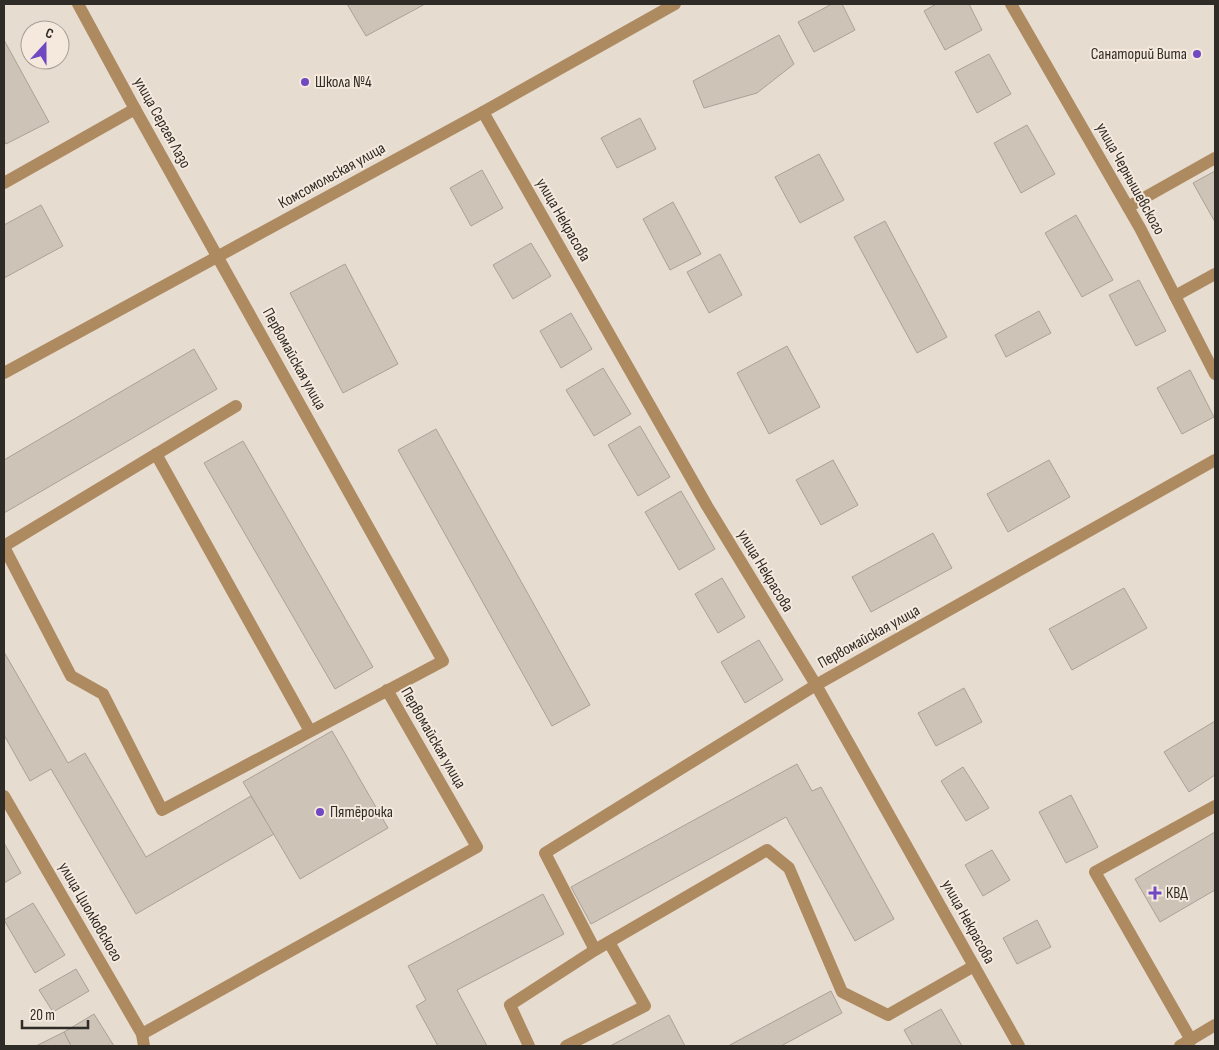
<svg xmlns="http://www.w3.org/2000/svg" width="1219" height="1050" font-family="'Sofia Sans Condensed',sans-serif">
  <rect width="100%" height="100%" fill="#e7dcd0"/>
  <!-- building -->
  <g fill="#cdc3b7" stroke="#aba196">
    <path d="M347 4H425L366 36Z"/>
    <path d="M832 4H842L855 30 814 52 798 22Z"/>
    <path d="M936 4H969L982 30 945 50 924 11Z"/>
    <path d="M779 35 794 64 757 93 704 108 693 81Z"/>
    <path d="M4 40 49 122 6 144 4 140Z"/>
    <path d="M989 54 1011 94 977 113 955 72Z"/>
    <path d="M640 118 656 149 617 168 601 138Z"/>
    <path d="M1027 125 1055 174 1021 193 994 143Z"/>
    <path d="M819 154 844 200 800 223 775 177Z"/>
    <path d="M482 170 503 208 471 226 450 188Z"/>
    <path d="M1215 171V222L1193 183Z"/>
    <path d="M673 202 701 254 670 270 643 219Z"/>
    <path d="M41 205 63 246 4 278V225Z"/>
    <path d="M1076 215 1113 280 1082 297 1045 233Z"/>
    <path d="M885 221 947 337 917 353 854 237Z"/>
    <path d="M531 243 551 276 513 299 493 265Z"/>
    <path d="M720 254 742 295 709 313 687 272Z"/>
    <path d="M345 264 398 364 343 393 290 293Z"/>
    <path d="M1139 280 1166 331 1136 346 1109 295Z"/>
    <path d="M1039 311 1051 333 1006 357 995 335Z"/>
    <path d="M571 313 592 349 561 368 540 331Z"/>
    <path d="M787 346 820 407 769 434 737 373Z"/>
    <path d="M194 349 217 389 4 513V460Z"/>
    <path d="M603 368 631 414 594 436 566 390Z"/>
    <path d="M1190 370 1214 417 1182 434 1157 388Z"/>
    <path d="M640 426 670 477 638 496 608 445Z"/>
    <path d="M436 429 590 705 552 726 398 450Z"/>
    <path d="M243 441 373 667 335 689 204 463Z"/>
    <path d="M833 460 858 505 821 525 796 480Z"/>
    <path d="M1049 460 1070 497 1008 532 987 494Z"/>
    <path d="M681 491 715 549 679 570 645 512Z"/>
    <path d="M933 533 952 568 871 612 852 577Z"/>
    <path d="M722 578 745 617 718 633 695 594Z"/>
    <path d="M1124 588 1147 628 1072 670 1049 629Z"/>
    <path d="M759 640 783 680 745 703 721 662Z"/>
    <path d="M4 652 68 763 85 753 146 857 251 796 274 834 136 914 51 769 30 781 4 735Z"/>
    <path d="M964 688 982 722 936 746 918 713Z"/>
    <path d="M1215 721V775L1189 792 1164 752Z"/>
    <path d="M332 731 388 828 300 879 243 782Z"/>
    <path d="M797 764 812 791 821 787 894 919 855 941 786 817 591 924 571 887Z"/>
    <path d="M963 767 989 808 966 821 941 781Z"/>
    <path d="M1071 795 1098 847 1066 863 1039 812Z"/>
    <path d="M1215 832V890L1160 922 1135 879Z"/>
    <path d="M4 843 21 873 4 883Z"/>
    <path d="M992 850 1010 880 983 896 965 865Z"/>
    <path d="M543 894 564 934 457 990 487 1046H438L416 1006 426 1000 408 966Z"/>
    <path d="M33 903 65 955 35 973 4 920Z"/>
    <path d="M1037 920 1051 947 1017 964 1003 938Z"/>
    <path d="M76 969 89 991 53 1012 39 990Z"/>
    <path d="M831 991 842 1013 781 1046H728Z"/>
    <path d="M941 1009 962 1046H913L904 1030Z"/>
    <path d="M94 1014 114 1046H71L64 1032Z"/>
    <path d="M669 1015 685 1046H610Z"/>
    <path d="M64 1032 71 1046H36Z"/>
  </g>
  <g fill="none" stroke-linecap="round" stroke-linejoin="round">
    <!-- minor -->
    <g stroke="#ae8a61" stroke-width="12">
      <path d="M1011 4 1140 228 1215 374"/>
      <path d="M483 112 707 506 816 685 1019 1046"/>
      <path d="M4 183 135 109"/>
      <path d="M1128 207 1215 158"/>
      <path d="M1175 296 1215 274"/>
      <path d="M4 373 483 112 675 4"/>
      <path d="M156 454 310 731"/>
      <path d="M4 546 236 406"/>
      <path d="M4 547 71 676 103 694 162 810 443 661 135 109 78 4"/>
      <path d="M4 796 142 1034 144 1046"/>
      <path d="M595 950 545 853 816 685 1215 460"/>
      <path d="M142 1034 477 847 387 690"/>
      <path d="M1191 1040 1095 872 1215 806"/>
      <path d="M529 1046 510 1005 595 950 767 850 789 868 842 992 888 1015 974 966"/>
      <path d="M566 1046 645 1006 609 942"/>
      <path d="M1180 1046 1215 1025"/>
    </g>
  </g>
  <!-- markers -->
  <g fill="#7048c1" stroke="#f5e9dd" stroke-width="2">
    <circle cx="1197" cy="54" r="5"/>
    <circle cx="305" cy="82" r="5"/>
    <circle cx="320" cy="812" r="5"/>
    <path d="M1152.5 885.5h5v5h5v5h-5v5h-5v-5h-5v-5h5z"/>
  </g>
  <g text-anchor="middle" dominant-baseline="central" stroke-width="4" stroke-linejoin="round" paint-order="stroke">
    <!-- poi labels -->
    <g font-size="16" fill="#2f2b26" stroke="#f5e9dd" text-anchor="start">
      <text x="1187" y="54" text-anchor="end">Санаторий Вита</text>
      <text x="315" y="82">Школа №4</text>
      <text x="330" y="812">Пятёрочка</text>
      <text x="1166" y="893">КВД</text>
    </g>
    <!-- street labels -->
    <g font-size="16" fill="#2f2b26" stroke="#f5e9dd">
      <text transform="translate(162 123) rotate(61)">улица Сергея Лазо</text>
      <text transform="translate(332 176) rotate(-29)">Комсомольская улица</text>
      <text transform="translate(1130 179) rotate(61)">улица Чернышевского</text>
      <text transform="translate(563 220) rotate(60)">улица Некрасова</text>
      <text transform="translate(294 359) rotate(61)">Первомайская улица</text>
      <text transform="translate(765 571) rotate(59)">улица Некрасова</text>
      <text transform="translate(869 637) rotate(-29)">Первомайская улица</text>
      <text transform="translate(433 738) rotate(60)">Первомайская улица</text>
      <text transform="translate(90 912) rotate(60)">улица Циолковского</text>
      <text transform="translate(968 922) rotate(61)">улица Некрасова</text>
    </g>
  </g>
  <!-- border -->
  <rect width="1219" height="1050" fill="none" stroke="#2f2b26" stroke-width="10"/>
  <!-- north arrow -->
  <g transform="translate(45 45) rotate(21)"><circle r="24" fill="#f5e9dd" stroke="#a69d94"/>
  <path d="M0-4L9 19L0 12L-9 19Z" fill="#7048c1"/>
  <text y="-8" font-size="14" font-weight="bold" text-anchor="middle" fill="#2f2b26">С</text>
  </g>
  <!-- scale -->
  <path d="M22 1020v8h66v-8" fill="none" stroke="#2f2b26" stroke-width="2.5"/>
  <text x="30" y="1020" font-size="15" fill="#2f2b26" stroke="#f5e9dd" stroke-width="4" paint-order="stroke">20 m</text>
</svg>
